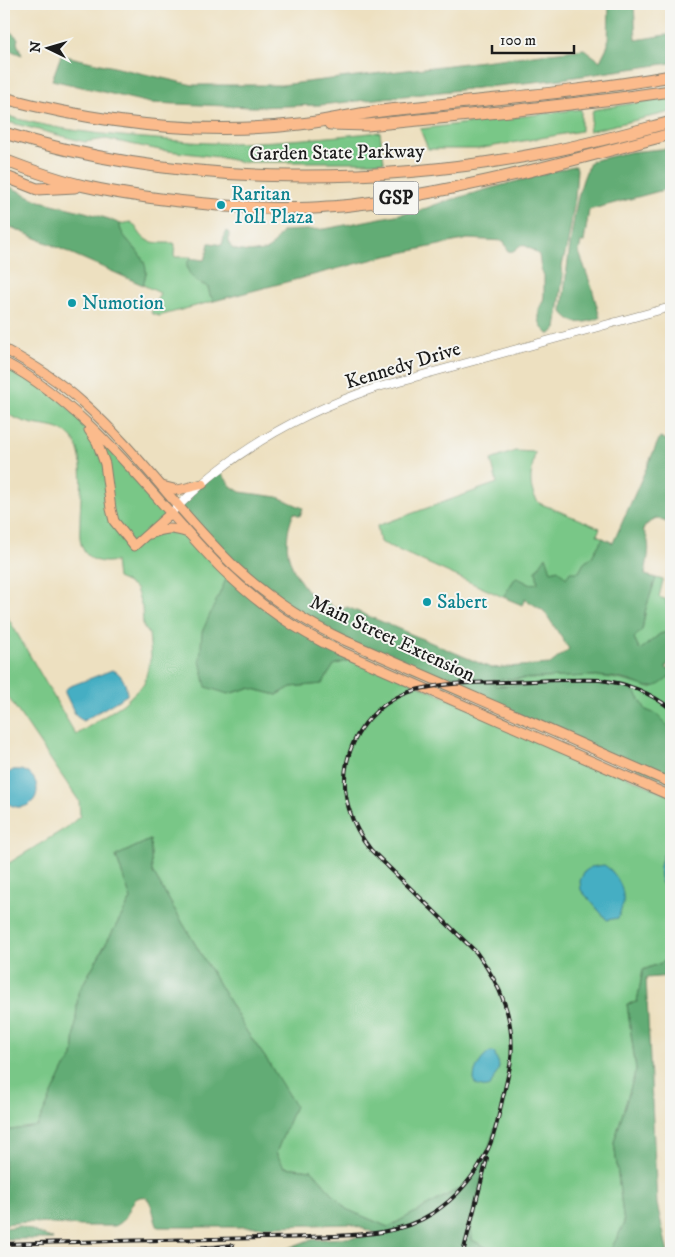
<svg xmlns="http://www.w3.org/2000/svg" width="675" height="1257" font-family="'IM FELL DW Pica',serif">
  <rect width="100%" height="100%" fill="#f6f6f2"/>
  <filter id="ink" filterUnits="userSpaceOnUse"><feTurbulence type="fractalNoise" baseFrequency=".02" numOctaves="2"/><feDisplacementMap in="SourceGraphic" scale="10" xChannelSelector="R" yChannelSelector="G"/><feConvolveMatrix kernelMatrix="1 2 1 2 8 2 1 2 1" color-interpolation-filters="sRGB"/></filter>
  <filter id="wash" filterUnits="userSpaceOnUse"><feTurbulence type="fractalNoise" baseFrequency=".0096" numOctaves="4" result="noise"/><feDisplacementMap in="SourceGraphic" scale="20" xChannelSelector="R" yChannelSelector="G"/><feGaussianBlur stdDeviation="1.12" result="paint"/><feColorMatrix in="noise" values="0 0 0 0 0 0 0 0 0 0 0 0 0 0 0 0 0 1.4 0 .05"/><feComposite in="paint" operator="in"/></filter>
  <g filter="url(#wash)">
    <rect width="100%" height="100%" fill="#ede0c0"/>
    <!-- green -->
    <g fill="#79c787" stroke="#4a7252" fill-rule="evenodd">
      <path d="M671 97V112L589 131 593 110 610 107Z"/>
      <path d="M581 109V131L477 149H428L420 129Z"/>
      <path d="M4 115C54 130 105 135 157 139 181 141 205 144 229 143 279 142 330 137 380 132L384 162H242L218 157 160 150 106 139 85 142 4 121Z"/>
      <path d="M130 222C137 226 138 233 144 238 150 244 165 243 174 243L175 244 174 256 176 257H191L192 258 188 261 196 281 208 287 210 295 214 301 159 316 151 313 160 293 143 285 146 273 138 252 123 235 119 227 120 224Z"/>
      <path d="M4 362 57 396 170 513 146 535 178 529 228 575V694L249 688 277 695 291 687 322 684 334 665 356 658 671 796V847L666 848 661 861V881L671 899V959L643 970 637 1002 627 1004 636 1070 614 1142 624 1224 609 1253H497L472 1240 471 1222 492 1138 488 1150 480 1165 466 1185 388 1227 346 1209 312 1170 284 1167 276 1153 294 1106 267 1060 247 1032 152 871 150 840 116 856 131 899 78 993 73 1057 64 1069 37 1127 4 1131V866L66 828 80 816 79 801 4 691V611L76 735 123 704 144 684 151 656 149 634 143 626 142 607 136 589 126 582 117 578 115 561C101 564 86 561 81 544 79 537 80 529 80 521 80 500 86 458 74 441 61 424 47 428 29 423 20 421 12 416 4 413ZM610 869 613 873 607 920 581 890Z"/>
      <path d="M515 451 535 452C532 471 526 487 539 503L600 528 597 535 603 538 591 558 584 563 579 572 566 578 551 572 546 557 538 583 529 584 516 577 503 597 380 542 377 526 497 483 491 460Z"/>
      <path d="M656 578 663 580 659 597 667 600 666 604 671 606V631L660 634 640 650 634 638 642 630 646 608Z"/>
      <path d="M671 673V729L656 714 646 710 636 693 567 683 496 686 488 680 591 676C612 677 630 681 650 688L667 679Z"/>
    </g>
    <!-- forest -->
    <g fill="#62ac74" stroke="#3f6448">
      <path d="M609 4H634L636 40 671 34V63L561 79 320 105 253 107 150 103 52 80 61 55 193 85H281L584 49 600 61 608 45Z"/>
      <path d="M7 29 18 38 17 43 22 55 4 48V33Z"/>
      <path d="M671 148V188L589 210 584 242H581L579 252 592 288 600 318C583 323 574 327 562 312 565 285 568 258 572 231 576 206 579 184 591 161L630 152Z"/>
      <path d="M573 166H576L577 169 575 199 568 242 562 266 563 276 556 329 551 334H548L542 328 539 320V309L543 301 544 296V275L541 270 539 255 534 251 526 246 521 245C516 248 514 253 508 251L504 241 468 239 382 257 214 301 210 295 208 287C203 284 198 283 194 279 189 275 182 261 192 259 195 258 200 260 204 260L206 257 209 243H211L222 245 225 233 227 231 229 233C229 238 228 244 232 248 237 252 262 253 267 250 275 245 277 237 283 231L325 229 421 210 440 203 488 189Z"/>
      <path d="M4 184 40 201 85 212 109 219 120 224C119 240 147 251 146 273 145 277 144 282 143 285L4 224Z"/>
      <path d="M660 437 671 442V524L656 518 646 525 643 530C653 544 647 559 645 575L656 578 646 608 642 630 634 638 640 650 660 634 671 631V658L666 668 671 670C671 676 668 679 663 682 650 693 640 683 626 680 615 677 603 676 591 676L488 680 496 686 591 683 604 684 630 688 636 693 646 710 656 714 671 729V783L344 640 259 588 179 505 219 470 231 486 240 492 278 497 303 508 300 516 294 513C277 552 294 578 321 606L326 600C333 607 337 613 347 607L491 668 550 664 569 649 544 611 525 599 522 605 503 597 516 577 529 584 538 583 536 571 546 556 551 571 558 569 566 578 570 572H579L584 563 591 558 603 538 613 543Z"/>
      <path d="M228 575 254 598 356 658 334 665 322 684 291 687 277 695 249 688 228 694 206 687 200 661 202 632Z"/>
      <path d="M150 840 152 871 247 1032 267 1060 295 1106 276 1153 284 1167 312 1170 346 1209 388 1227 466 1185 480 1165 488 1150 495 1128 471 1222 472 1240 497 1253H283V1250L309 1240 360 1237 381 1235 350 1224 239 1227H158C153 1220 153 1193 140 1197 129 1199 130 1221 115 1226H80L28 1222 4 1224V1131L37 1126 64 1069 73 1057 78 993 131 899 116 856Z"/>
      <path d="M671 959V976L646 978 657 1204 668 1253H609L624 1224 614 1142 636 1070 627 1004 637 1002 643 970Z"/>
      <path d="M21 1226 53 1239H4V1228Z"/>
    </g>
    <!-- water -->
    <g fill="#44aec3" stroke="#306570">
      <path d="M112 670C122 672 127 686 127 695L83 721 76 716 65 693V690L68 687Z"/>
      <path d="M13 770C40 766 46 803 22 807 15 808 9 805 4 800V777L7 774Z"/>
      <path d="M671 847V899C668 894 663 887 661 881 657 870 662 858 666 848Z"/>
      <path d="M604 865C616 872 625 889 623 903 622 908 620 913 618 918L607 920 581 890 580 881 584 872 591 867Z"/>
      <path d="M490 1052 495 1053C495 1057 498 1060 499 1065 499 1072 493 1078 491 1085 485 1089 480 1087 475 1084 471 1073 481 1058 490 1052Z"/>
    </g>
  </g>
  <g filter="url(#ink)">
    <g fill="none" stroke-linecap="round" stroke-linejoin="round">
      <!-- minor casing -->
      <g stroke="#847e6e" stroke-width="9">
        <path id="minor" d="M175 509C188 497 201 484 215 473 263 435 318 407 375 388L671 307"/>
      </g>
      <!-- major casing -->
      <g stroke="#847e6e" stroke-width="11">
        <g id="major">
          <path d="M4 349C32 364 59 381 82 402 139 452 182 517 237 569 269 598 305 622 344 640L671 783"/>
          <path d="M4 362C94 410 152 498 222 569 259 605 294 629 340 651L671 796"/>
          <path d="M89 430 97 442 105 464 111 509 114 521 134 546 171 513"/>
          <path d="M162 486 178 490 203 484"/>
          <path d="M150 534C166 528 171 527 188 533"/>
        </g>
      </g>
      <!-- highway casing -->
      <g stroke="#847e6e" stroke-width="13">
        <g id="highway">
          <path d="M4 98C99 123 201 136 300 124 322 122 345 116 367 113 384 110 402 109 420 107 504 98 588 91 671 76"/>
          <path d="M330 124 367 125 510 111 613 99 671 91"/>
          <path d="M4 133C178 186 365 187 543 153 586 145 629 133 671 122"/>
          <path d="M4 160C30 170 57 180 84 186 128 196 173 201 218 205"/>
          <path d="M4 176 37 189 75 187"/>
          <path d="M225 206C259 208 293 210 327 207 355 206 382 201 410 196 498 181 585 157 671 134"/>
        </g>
      </g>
      <!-- minor -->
      <use href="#minor" stroke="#fff" stroke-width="8"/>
      <!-- major -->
      <use href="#major" stroke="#fbbb8c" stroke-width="9"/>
      <!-- highway -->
      <use href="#highway" stroke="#fbbb8c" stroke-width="11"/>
      <!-- rail casing -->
      <g stroke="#1c1c1c" stroke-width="4">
        <g id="rail">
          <path d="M4 1244C73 1242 142 1240 211 1239 244 1238 276 1238 309 1237 352 1235 396 1237 433 1213 456 1198 475 1176 487 1151 495 1136 498 1118 502 1101 505 1088 509 1074 511 1060 515 1019 501 985 476 952L371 850C351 825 340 794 347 762 356 723 386 695 425 688 451 682 478 683 505 682 536 681 568 679 600 680 626 683 651 693 671 709"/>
          <path d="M56 1253 176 1251 233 1245"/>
          <path d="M463 1253 487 1159"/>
        </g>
      </g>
      <!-- rail -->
      <use href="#rail" stroke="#f6f6f2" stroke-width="2" stroke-dasharray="5.5" stroke-linecap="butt"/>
    </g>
  </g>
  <!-- markers -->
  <g fill="#0f9aa8" stroke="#f6f6f2" stroke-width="2">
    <circle cx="221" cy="205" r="5"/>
    <circle cx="72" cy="303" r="5"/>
    <circle cx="427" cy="602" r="5"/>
  </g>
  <g text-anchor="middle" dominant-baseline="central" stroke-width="4" stroke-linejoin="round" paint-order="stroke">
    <!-- shield labels -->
    <rect fill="#f6f6f2" stroke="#5d5d5c" stroke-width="1" x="373.5" y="181.5" width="45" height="33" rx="4"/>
    <g font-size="19" font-weight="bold" fill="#1c1c1c">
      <text x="396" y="198">GSP</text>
    </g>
    <!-- street labels -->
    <g font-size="20" fill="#1c1c1c" stroke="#f6f6f2">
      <text transform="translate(337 153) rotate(-1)">Garden State Parkway</text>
      <text transform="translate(403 366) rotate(-17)">Kennedy Drive</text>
      <text transform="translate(392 639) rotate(25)">Main Street Extension</text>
    </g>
    <!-- culture labels -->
    <g font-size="20" fill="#0d838f" stroke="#f6f6f2" text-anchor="start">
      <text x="231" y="194">Raritan<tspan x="231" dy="23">Toll Plaza</tspan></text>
      <text x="82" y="303">Numotion</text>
      <text x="437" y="602">Sabert</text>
    </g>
  </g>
  <!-- margin -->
  <rect width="675" height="1257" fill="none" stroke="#f6f6f2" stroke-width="20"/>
  <!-- north arrow -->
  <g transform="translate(48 48) rotate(275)" stroke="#f6f6f2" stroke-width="4" paint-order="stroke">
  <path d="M0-4L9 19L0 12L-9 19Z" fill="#1c1c1c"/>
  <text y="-8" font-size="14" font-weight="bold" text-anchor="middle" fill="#1c1c1c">N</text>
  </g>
  <!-- scale -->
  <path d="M492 45v8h82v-8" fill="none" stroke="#1c1c1c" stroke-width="2.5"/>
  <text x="500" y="45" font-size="15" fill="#1c1c1c" stroke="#f6f6f2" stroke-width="4" paint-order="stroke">100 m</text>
</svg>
